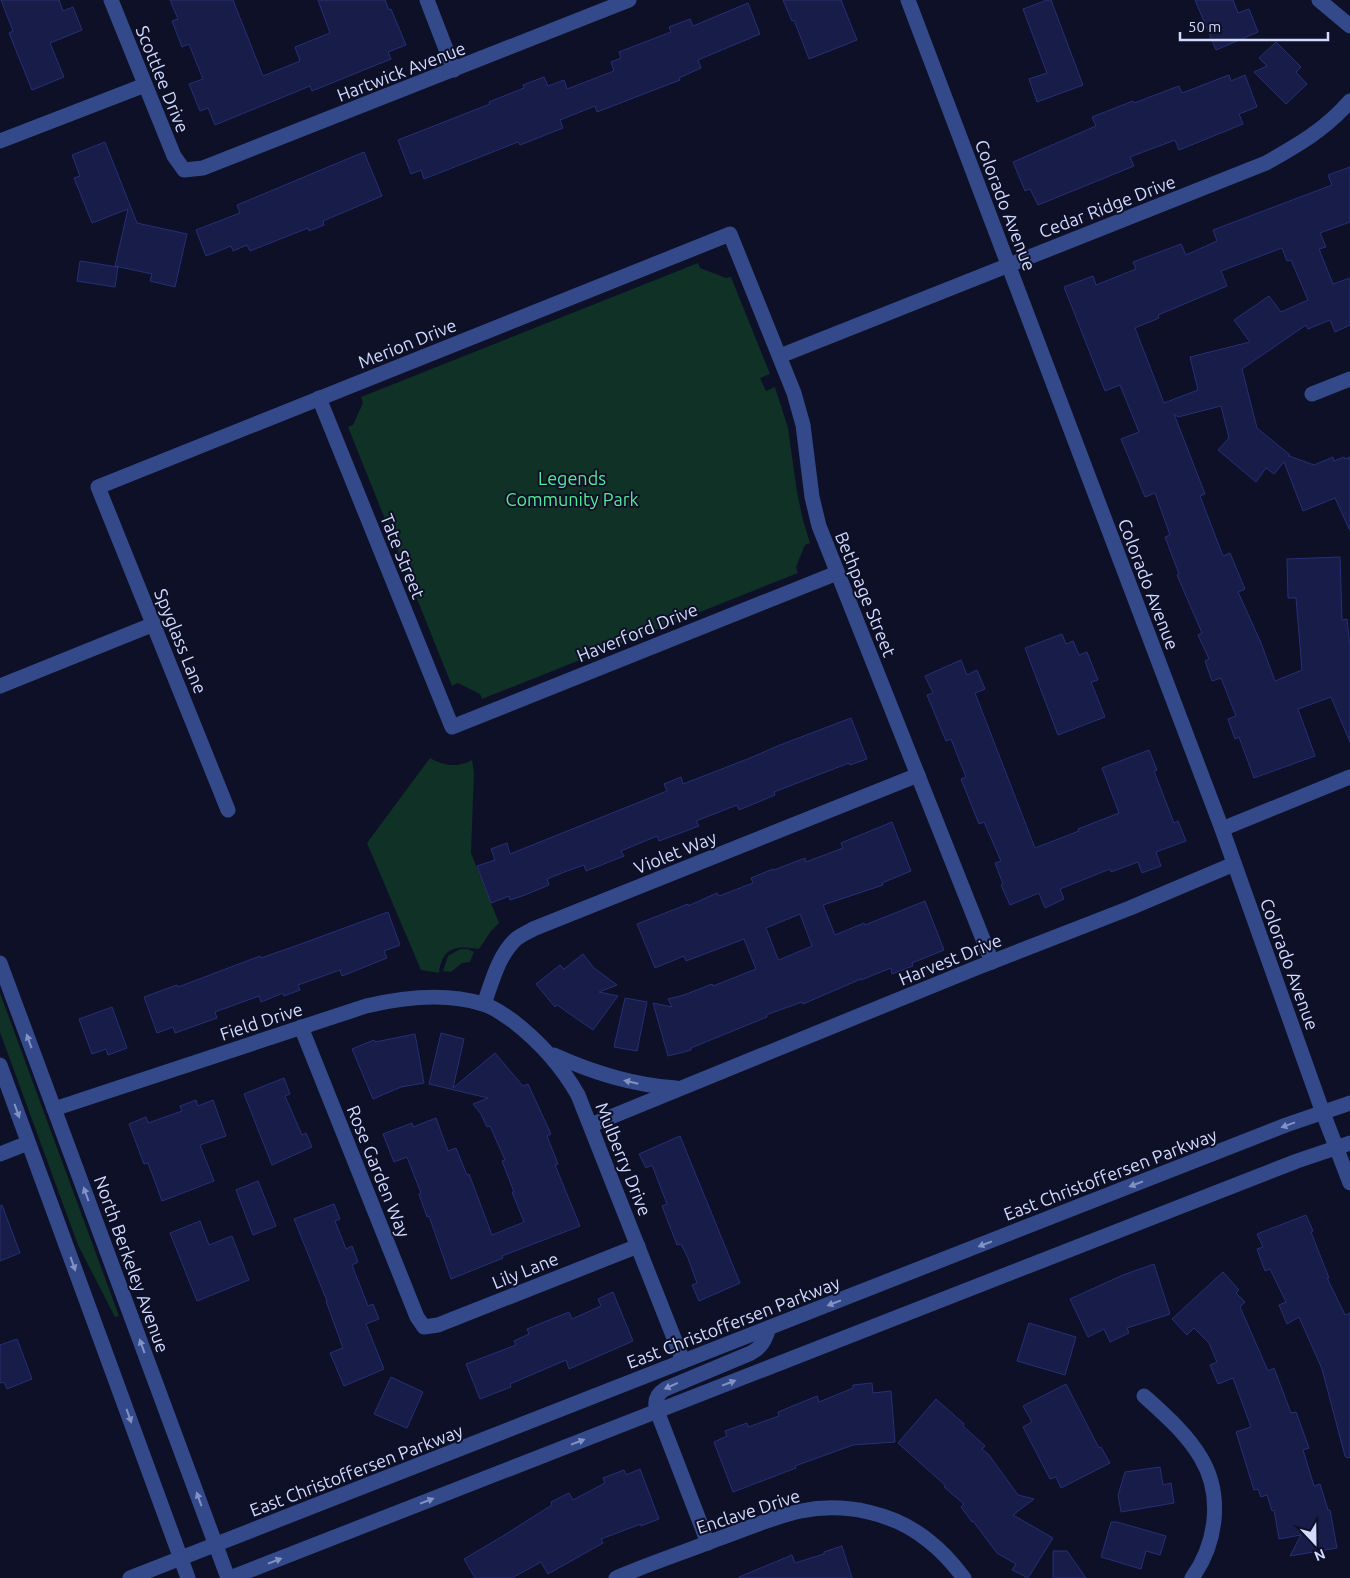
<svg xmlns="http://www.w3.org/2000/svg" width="1350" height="1578" font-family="Ubuntu,sans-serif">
  <rect width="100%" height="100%" fill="#0d1026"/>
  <!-- green -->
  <g fill="#0f3126">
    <path d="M698 263 700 268 726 278 731 277 770 374 760 378 766 391 775 387 788 428 797 492 803 520 810 543 805 545 796 567 798 573 482 699 480 694 458 683 452 686 348 427 353 425 363 403 361 397Z"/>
    <path d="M430 758C444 766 458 768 472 760L474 773 471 853 499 923 491 931 479 949C456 945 442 947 439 973L421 970 367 843Z"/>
    <path d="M460 949H468L474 952 470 962 462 963 451 972 443 971 448 956Z"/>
    <path d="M0 993 119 1316 115 1317 78 1245 0 1032Z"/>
  </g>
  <!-- building -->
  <g fill="#171c49" stroke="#272f77" fill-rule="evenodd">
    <path d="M1 0H59L63 11 73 7 82 30 50 43 64 77 32 90 9 33 13 31Z"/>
    <path d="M170 0H233L263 76 300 61 295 47 330 33 318 0H385L389 10 391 9 406 45 388 52 391 59 312 91 310 86 215 125 208 108 200 111 189 84 203 79 189 44 182 47 172 21 178 19Z"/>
    <path d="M783 0H841L857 40 809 59 794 20 792 21Z"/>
    <path d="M1047 0H1051L1083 85 1037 102 1029 79 1047 73 1023 9Z"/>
    <path d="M1195 0H1233L1238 13 1249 9 1258 32 1216 50Z"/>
    <path d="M748 3 760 34 698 60 701 68 679 78 680 80 597 112 595 106 560 120 563 128 520 145 518 142 424 179 421 170 411 174 398 140 490 104 489 102 524 88 523 85 544 77 548 86 564 80 567 89 614 71 611 62 621 58 619 52 671 32 669 27 690 19 693 26Z"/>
    <path d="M1276 42 1301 67 1296 72 1307 84 1286 104 1254 72 1267 66 1259 58Z"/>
    <path d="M1229 75 1231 81 1245 75 1257 107 1239 114 1243 124 1179 150 1175 140 1130 157 1134 166 1038 205 1030 189 1025 191 1013 162 1096 126 1092 117 1133 101 1134 103 1179 86 1182 93Z"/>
    <path d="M105 142 137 223 187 234 175 287 150 281 152 274 115 266 128 209 92 223 74 178 80 176 72 155Z"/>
    <path d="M364 152 382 196 323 221 324 225 309 231 308 228 250 251 247 245 233 251 231 246 206 256 196 230 240 213 237 205Z"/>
    <path d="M1350 167V222L1320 233 1326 247 1319 249 1333 284 1350 278V325L1335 332 1330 320 1308 329 1306 325 1242 369 1257 428 1290 455 1289 456 1314 465 1333 457 1334 461 1344 457 1345 459 1350 457V531L1335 498 1303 511 1284 462 1274 474 1266 468 1256 482 1218 450 1229 438 1221 406 1178 417 1174 414 1205 494 1200 496 1223 556 1230 553 1245 589 1238 592 1261 643 1275 681 1302 670 1296 598H1288L1287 559 1340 557 1342 620 1347 619 1350 647V742L1331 697 1298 709 1315 756 1254 778 1239 737 1235 739 1228 719 1236 716 1221 678 1212 681 1205 661 1209 659 1198 635 1202 633 1177 575 1179 574 1165 537 1170 535 1155 493 1145 497 1121 439 1139 432 1120 385 1105 391 1064 287 1093 276 1096 285 1136 269 1133 262 1181 244 1186 255 1217 241 1213 230 1332 185 1328 175ZM1282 248 1287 261 1291 260 1308 300 1281 312 1269 296 1234 320 1250 342 1190 357 1198 390 1164 403 1135 328 1159 318 1158 315 1227 286 1221 271Z"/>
    <path d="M80 261 118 267 115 287 77 281Z"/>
    <path d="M1062 634 1066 644 1073 641 1079 655 1087 652 1098 680 1091 682 1105 717 1058 735 1025 648Z"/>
    <path d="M961 660 967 675 977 670 985 689 975 693 1035 848 1079 831 1078 829 1119 813 1102 768 1149 750 1157 770 1154 771 1174 823 1178 821 1186 841 1156 852 1161 866 1142 873 1138 862 1111 872 1110 869 1060 889 1064 899 1045 908 1039 893 1010 905 1001 885 1003 884 995 863 1001 861 984 822 979 824 961 779 966 777 951 739 946 741 927 695 933 693 925 676Z"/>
    <path d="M851 718 867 759 850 765 849 763 774 792 775 795 739 810 737 805 696 821 699 826 659 841 657 836 621 851 624 856 609 862 586 871 584 865 567 871 547 879 549 885 525 895 510 900 509 896 491 903 477 866 495 860 491 849 507 843 510 854 667 791 664 784 681 777 683 784 750 758 780 745Z"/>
    <path d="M892 822 911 871 882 883 883 885 823 905 835 935 864 923 865 925 925 901 944 950 912 963 913 966 892 974 891 968 861 980V979L803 1004 802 1002 766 1015 767 1017 691 1048V1050L668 1056 653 1003 672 1007 668 999 684 995 712 984 713 986 756 969 744 939 686 961 684 956 655 968 637 924 688 904V906L717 893 719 896 753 883 751 878 773 869 774 870 805 858 806 862 843 848 841 843ZM800 914 812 946 779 960 778 959 766 928Z"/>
    <path d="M388 912 400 945 384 951 387 958 342 976 340 970 298 985 300 990 284 996 283 993 261 1002 259 996 215 1012 217 1018 175 1033 173 1027 157 1033 144 997 177 985 178 987 260 956 261 958 301 944Z"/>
    <path d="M583 954 594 968 617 985 599 992 618 996 593 1030 557 1005 555 1007 536 984 560 965 564 969Z"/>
    <path d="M625 998 647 1002 637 1051 614 1047Z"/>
    <path d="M112 1007 127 1048 108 1055 106 1049 92 1054 79 1019Z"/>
    <path d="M441 1033 464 1039 453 1088 495 1053 523 1086 528 1084 551 1134 547 1136 558 1164 555 1165 580 1226 502 1256 503 1258 451 1279 429 1216 427 1217 419 1194 421 1193 407 1157 394 1162 383 1134 412 1123 413 1127 436 1118 448 1151 456 1148 467 1175 469 1174 492 1235 524 1222 512 1192H514L502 1161 505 1160 490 1126 487 1127 481 1114 473 1104 488 1098 429 1084Z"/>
    <path d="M415 1034 424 1083 401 1087 373 1099 352 1049 374 1040 375 1042Z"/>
    <path d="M284 1078 290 1094 285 1096 302 1135 306 1133 312 1147 272 1165 244 1094Z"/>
    <path d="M196 1100 198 1106 213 1100 226 1136 200 1145 214 1181 162 1201 148 1163 144 1164 129 1124 146 1117 148 1123 182 1111 180 1106Z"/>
    <path d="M680 1136 740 1283 699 1301 692 1285 697 1283 688 1258 681 1244 677 1245 662 1206 667 1204 652 1165 646 1168 639 1154Z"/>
    <path d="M258 1181 276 1226 253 1235 236 1190Z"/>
    <path d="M334 1204 340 1219 335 1221 346 1249 352 1246 358 1262 352 1265 368 1306 373 1304 379 1319 366 1324 384 1369 344 1386 330 1353 343 1348 326 1301H327L294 1219Z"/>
    <path d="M2 1205 20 1253 0 1261V1206Z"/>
    <path d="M1306 1215 1313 1231 1311 1232 1329 1278H1327L1345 1315 1350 1313V1457L1347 1458 1345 1456 1322 1369 1299 1317 1287 1324 1279 1305 1286 1302 1270 1269 1265 1271 1257 1249 1263 1247 1257 1234Z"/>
    <path d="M200 1221 209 1245 232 1236 249 1280 197 1301 170 1233Z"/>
    <path d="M1154 1264 1170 1314 1127 1328 1129 1333 1110 1342 1104 1329 1088 1337 1070 1299 1123 1275Z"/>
    <path d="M1223 1272 1239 1290 1236 1293 1245 1302 1240 1307 1268 1371 1274 1368 1291 1413 1296 1412 1309 1448 1303 1450 1314 1486 1320 1484 1328 1510H1330L1337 1548 1290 1556 1301 1535 1279 1539 1274 1510 1272 1511 1267 1495 1261 1497 1258 1489 1254 1490 1236 1432 1251 1427 1233 1378 1218 1384 1210 1365 1217 1362 1209 1343 1194 1328 1187 1335 1172 1319Z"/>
    <path d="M613 1292 633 1341 569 1369 566 1360 510 1384 511 1387 480 1399 466 1364 516 1345 514 1341 529 1334 527 1329 569 1312 572 1319 601 1306 598 1299Z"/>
    <path d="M1029 1323 1076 1337 1065 1375 1017 1361Z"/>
    <path d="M17 1339 32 1379 7 1389 4 1382 0 1383V1345Z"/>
    <path d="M391 1377 423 1392 407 1428 374 1414Z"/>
    <path d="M872 1383 873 1393 891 1391 895 1442 853 1445 795 1466 796 1468 733 1492 714 1442 727 1436 725 1431 747 1423 748 1427 779 1416 778 1412 817 1396 819 1402 853 1388V1385Z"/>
    <path d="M1066 1384 1099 1448 1101 1447 1110 1463 1061 1488 1056 1477 1050 1479 1023 1427 1032 1422 1023 1406Z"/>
    <path d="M936 1399 964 1424 963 1426 985 1446 982 1449 989 1455 1018 1495 1034 1499 1013 1515 1053 1538 1028 1578 1012 1570 1016 1564 997 1553 973 1521 972 1522 961 1507 964 1504 944 1487 946 1486 898 1443Z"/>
    <path d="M1160 1467 1163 1485 1171 1483 1174 1503 1121 1512 1118 1495 1125 1472Z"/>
    <path d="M640 1469 659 1519 641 1526V1524L601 1539 603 1543 548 1574 541 1562 512 1578H475L464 1559 503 1536 552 1505 551 1502 569 1493 573 1500 605 1483 603 1478 624 1470 626 1475Z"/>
    <path d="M1111 1522H1117L1166 1536 1160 1555 1146 1551 1141 1569 1101 1557Z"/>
    <path d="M842 1546 852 1578H739V1577L792 1555 795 1563 824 1554V1552Z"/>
    <path d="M1053 1551H1067L1086 1578H1053Z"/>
  </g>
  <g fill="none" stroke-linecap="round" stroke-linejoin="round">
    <!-- minor -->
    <g stroke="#334989" stroke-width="15">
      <path d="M111 0 174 156 184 170 203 168 629 0"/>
      <path d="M427 0 454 70"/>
      <path d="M908 0 1222 829 1323 1113 1350 1183"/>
      <path d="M1319 0 1350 26"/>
      <path d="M0 141 145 85"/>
      <path d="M780 356 1266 163C1298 145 1326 129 1350 101"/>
      <path d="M1312 394 1350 379"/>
      <path d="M319 398 452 727 837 573"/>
      <path d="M0 686 154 624"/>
      <path d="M228 810 98 487 730 234 794 393 803 425 812 497 819 526 992 962"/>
      <path d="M1222 829 1350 777"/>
      <path d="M0 963 228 1578"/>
      <path d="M484 1004C492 982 498 956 516 939 521 935 528 932 533 929L918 775"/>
      <path d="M301 1027 417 1317 424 1327 438 1325 638 1246"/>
      <path d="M554 1055C594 1073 632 1085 676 1088"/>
      <path d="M0 1065 188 1578"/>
      <path d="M54 1109 366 1006C404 997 445 992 483 1004 494 1007 504 1015 513 1021 540 1042 561 1065 578 1095L683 1361"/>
      <path d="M591 1125 976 968 1130 908 1234 864"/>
      <path d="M0 1154 28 1143"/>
      <path d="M1144 1396C1164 1414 1187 1434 1201 1458 1223 1495 1217 1543 1192 1578"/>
      <path d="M708 1543 657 1411C654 1401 657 1394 665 1389L751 1353C762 1347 765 1340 769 1328"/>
      <path d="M130 1578 1286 1125 1350 1103"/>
      <path d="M230 1578 1297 1161 1350 1143"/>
      <path d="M616 1578C648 1564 682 1553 715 1540 744 1530 772 1517 801 1511 845 1502 896 1513 930 1542 943 1552 954 1565 964 1578"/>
    </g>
  </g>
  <!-- one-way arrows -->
  <defs><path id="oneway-solid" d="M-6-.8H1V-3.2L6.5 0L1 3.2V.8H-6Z" transform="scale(1.25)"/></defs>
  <g fill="#8292c4">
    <use href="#oneway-solid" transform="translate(29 1041) rotate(-110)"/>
    <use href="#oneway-solid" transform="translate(631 1082) rotate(-167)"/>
    <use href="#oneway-solid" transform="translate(17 1111) rotate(70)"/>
    <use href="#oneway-solid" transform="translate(1288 1125) rotate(160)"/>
    <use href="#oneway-solid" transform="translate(1136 1184) rotate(159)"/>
    <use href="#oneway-solid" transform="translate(86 1194) rotate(-110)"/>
    <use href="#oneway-solid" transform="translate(985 1244) rotate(159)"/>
    <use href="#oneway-solid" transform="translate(73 1264) rotate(70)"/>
    <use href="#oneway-solid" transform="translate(834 1303) rotate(159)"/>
    <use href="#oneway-solid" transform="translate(142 1346) rotate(-110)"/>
    <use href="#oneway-solid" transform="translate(729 1383) rotate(-21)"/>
    <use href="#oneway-solid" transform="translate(671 1386) rotate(156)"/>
    <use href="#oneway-solid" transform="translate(129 1416) rotate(70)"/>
    <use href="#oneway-solid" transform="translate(578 1442) rotate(-21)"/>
    <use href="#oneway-solid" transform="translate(199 1499) rotate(-110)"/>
    <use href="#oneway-solid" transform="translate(427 1501) rotate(-21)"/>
    <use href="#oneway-solid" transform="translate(275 1561) rotate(-21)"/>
  </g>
  <g text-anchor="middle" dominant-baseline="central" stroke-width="4" stroke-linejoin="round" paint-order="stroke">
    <!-- street labels -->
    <g font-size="18" fill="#d2daff" stroke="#0d1026">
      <text transform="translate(401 71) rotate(-21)">Hartwick Avenue</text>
      <text transform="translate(163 79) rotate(68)">Scottlee Drive</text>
      <text transform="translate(1006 205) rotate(69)">Colorado Avenue</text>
      <text transform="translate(1107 206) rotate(-21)">Cedar Ridge Drive</text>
      <text transform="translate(407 343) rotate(-22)">Merion Drive</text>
      <text transform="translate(403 556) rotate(68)">Tate Street</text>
      <text transform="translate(1149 584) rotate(69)">Colorado Avenue</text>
      <text transform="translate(866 594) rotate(68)">Bethpage Street</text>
      <text transform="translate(637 632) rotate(-22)">Haverford Drive</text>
      <text transform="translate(181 641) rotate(68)">Spyglass Lane</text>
      <text transform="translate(675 852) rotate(-22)">Violet Way</text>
      <text transform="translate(950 959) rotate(-22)">Harvest Drive</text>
      <text transform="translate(1290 964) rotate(70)">Colorado Avenue</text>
      <text transform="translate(261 1021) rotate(-18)">Field Drive</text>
      <text transform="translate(624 1159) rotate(68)">Mulberry Drive</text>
      <text transform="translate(379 1171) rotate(68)">Rose Garden Way</text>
      <text transform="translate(1110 1174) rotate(-21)">East Christoffersen Parkway</text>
      <text transform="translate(132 1264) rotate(70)">North Berkeley Avenue</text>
      <text transform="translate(525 1270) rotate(-22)">Lily Lane</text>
      <text transform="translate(733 1322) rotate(-21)">East Christoffersen Parkway</text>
      <text transform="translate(356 1470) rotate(-21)">East Christoffersen Parkway</text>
      <text transform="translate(748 1511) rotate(-18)">Enclave Drive</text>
    </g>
    <!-- park labels -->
    <g font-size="18" fill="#53ea98" stroke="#0d1026">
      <text x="572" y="478">Legends<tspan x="572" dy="21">Community Park</tspan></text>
    </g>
  </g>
  <!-- north arrow -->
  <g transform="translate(1315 1543) rotate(158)" stroke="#0d1026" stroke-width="4" paint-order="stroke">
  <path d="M0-4L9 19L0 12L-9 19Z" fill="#d2daff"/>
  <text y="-8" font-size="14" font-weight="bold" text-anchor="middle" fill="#d2daff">N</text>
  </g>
  <!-- scale -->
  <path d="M1180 32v8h148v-8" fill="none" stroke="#d2daff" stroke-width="2.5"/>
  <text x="1188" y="32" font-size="15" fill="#d2daff" stroke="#0d1026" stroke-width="4" paint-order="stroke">50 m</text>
</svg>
